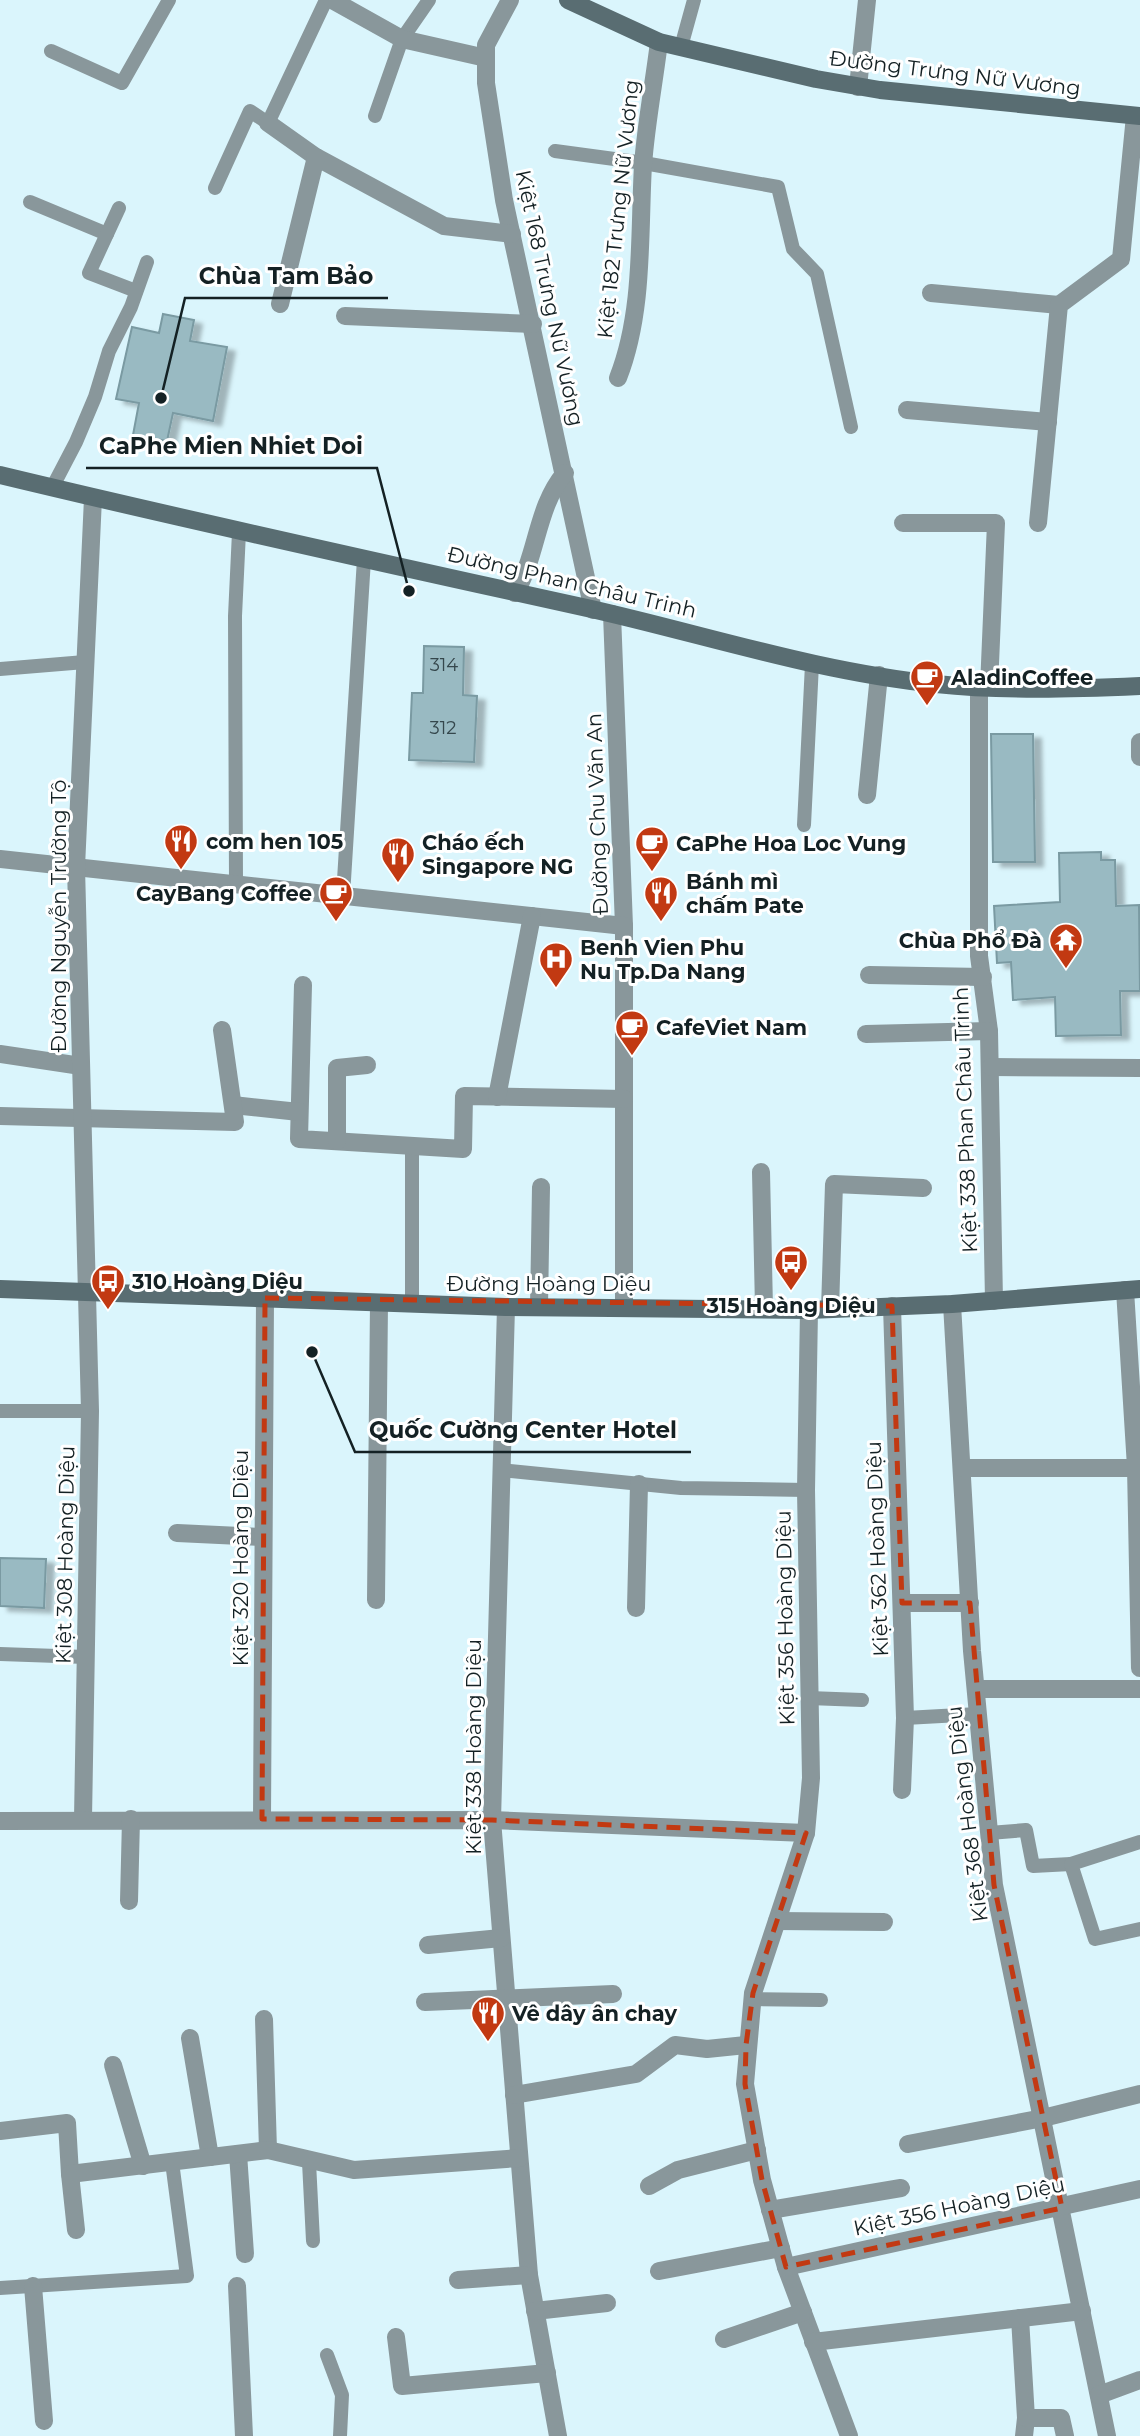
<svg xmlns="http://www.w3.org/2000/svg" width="1140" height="2436" font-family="Montserrat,sans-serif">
  <defs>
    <filter id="shadow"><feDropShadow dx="8" dy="4.5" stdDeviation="2" flood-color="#0004"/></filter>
  </defs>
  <rect width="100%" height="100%" fill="#daf5fc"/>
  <!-- building -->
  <g fill="#99bac2" stroke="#7a9aa2" stroke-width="2" filter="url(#shadow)">
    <path d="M163 314 194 320 190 341 227 347 213 421 173 413 167 441 133 435 139 403 116 399 132 327 159 333Z"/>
    <path d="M424 646 464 647 463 695 477 696 474 762 409 760 412 693H423Z"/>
    <path d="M991 734H1033L1035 862H993Z"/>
    <path d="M1101 852V860H1115L1116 906 1139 905 1140 991H1120L1121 1035 1056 1036 1055 997 1013 1000 1011 962 997 963 994 906 1060 902 1059 853Z"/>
    <path d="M0 1558 46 1559 44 1608 0 1606Z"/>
  </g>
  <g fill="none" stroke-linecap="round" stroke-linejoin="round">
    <!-- lane -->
    <g stroke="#89979b" stroke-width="14">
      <path d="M681 47 694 0"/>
      <path d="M51 51 122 83 169 0"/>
      <path d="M375 116 402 39 429 0"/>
      <path d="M555 151 644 163 778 187 793 249 817 274 851 427"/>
      <path d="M215 188 250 111 268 123 326 0"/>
      <path d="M30 202 107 234"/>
      <path d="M119 208 89 273 136 291"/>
      <path d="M52 488 76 442 95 397 109 351 131 307 147 262"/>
      <path d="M0 669 85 662"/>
      <path d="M804 825 812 664"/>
      <path d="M236 884 235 616 239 532"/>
      <path d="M343 896 364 559"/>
      <path d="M412 1303V1145"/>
      <path d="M0 1411H90"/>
      <path d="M501 1470 681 1488 806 1490"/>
      <path d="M0 1654 86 1657"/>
      <path d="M809 1698 862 1700"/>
      <path d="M905 1718 978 1714"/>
      <path d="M989 1833 1026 1830 1033 1866 1071 1864"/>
      <path d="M1140 1842 1071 1864 1095 1939 1140 1929"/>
      <path d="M753 1999 821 2000"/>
      <path d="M309 2162 313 2241"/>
      <path d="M0 2288 187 2276 172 2162"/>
      <path d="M327 2355 342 2395 340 2436"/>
    </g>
    <!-- street -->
    <g stroke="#89979b" stroke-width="18">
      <path d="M332 0 402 39 486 58"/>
      <path d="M510 0 486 45V83L504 200 593 610"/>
      <path d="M858 87 867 0"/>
      <path d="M268 123 316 157 444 226 512 234"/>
      <path d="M931 293 1059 305"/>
      <path d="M280 304 316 157"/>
      <path d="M345 316 533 324"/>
      <path d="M618 378C644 312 639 235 643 165 646 124 654 83 659 42"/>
      <path d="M907 410 1048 422"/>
      <path d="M903 523H996L989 687"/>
      <path d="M1038 523 1059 305 1121 259 1135 116"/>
      <path d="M515 593C538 555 536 507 565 473"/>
      <path d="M612 614 624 926V1307"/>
      <path d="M979 686V956L989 1031 994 1301"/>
      <path d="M1140 742V757"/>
      <path d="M867 795 879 675"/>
      <path d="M0 859 624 926"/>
      <path d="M869 975 983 977"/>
      <path d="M303 985 299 1139 463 1149 464 1096 624 1099"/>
      <path d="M866 1034 989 1031"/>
      <path d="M0 1054 81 1066"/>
      <path d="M991 1067 1140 1068"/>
      <path d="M497 1097 532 916"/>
      <path d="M233 1105 299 1112"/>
      <path d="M0 1116 235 1122 222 1030"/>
      <path d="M337 1141V1068L367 1065"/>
      <path d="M761 1172 764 1308"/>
      <path d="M1125 1290 1136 1467 1140 1668"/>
      <path d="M952 1304 972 1651 994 1885 1107 2436"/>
      <path d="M892 1306 905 1718 902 1790"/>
      <path d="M506 1307 492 1820 529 2275 558 2436"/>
      <path d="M539 1307 541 1187"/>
      <path d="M830 1309 834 1184 923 1188"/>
      <path d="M809 1310 806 1490 811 1778 806 1833 753 1993 745 2084 762 2180 786 2267 849 2436"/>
      <path d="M962 1468H1140"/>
      <path d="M177 1533 263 1537"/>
      <path d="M376 1600 379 1303"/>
      <path d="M902 1603H970"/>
      <path d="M636 1608 639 1484"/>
      <path d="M976 1689H1140"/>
      <path d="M83 1819 90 1411 76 867 93 498"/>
      <path d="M262 1819 265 1298"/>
      <path d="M0 1821 492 1820 806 1833"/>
      <path d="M129 1901 131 1819"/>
      <path d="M777 1921 884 1922"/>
      <path d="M428 1945 501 1938"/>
      <path d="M425 2002 613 1994"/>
      <path d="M264 2019 268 2150"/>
      <path d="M190 2038 210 2157"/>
      <path d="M113 2065 143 2166"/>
      <path d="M514 2095 636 2074 675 2045 707 2049 746 2045"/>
      <path d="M0 2131 67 2123 70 2174"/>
      <path d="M908 2144 1043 2118 1140 2094"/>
      <path d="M238 2154 245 2254"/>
      <path d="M649 2186 678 2170 757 2150"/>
      <path d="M770 2210 901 2188"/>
      <path d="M76 2230 70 2174 268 2150 354 2170 519 2158"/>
      <path d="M786 2267 1140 2189"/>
      <path d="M659 2271 781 2248"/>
      <path d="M458 2280 529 2275"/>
      <path d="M33 2286 44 2421"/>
      <path d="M237 2286 244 2436"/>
      <path d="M535 2311 607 2303"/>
      <path d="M1020 2318 1026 2418 1024 2436"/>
      <path d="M396 2337 402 2386 547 2373"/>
      <path d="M724 2339 803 2312"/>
      <path d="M813 2342 1082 2311"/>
      <path d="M1099 2395 1140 2380"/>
      <path d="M1026 2418H1061L1065 2436"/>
    </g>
    <!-- secondary -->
    <g stroke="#596d72" stroke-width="18">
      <path d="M568 0 659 42 816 79 880 90 1140 116"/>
      <path d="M0 475C195 522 391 565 587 608 703 634 817 672 936 684 1004 691 1072 689 1140 686"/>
      <path d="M0 1289 506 1307 809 1310 952 1304 1140 1289"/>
    </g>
  </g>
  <!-- marked area -->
  <path fill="none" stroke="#c23912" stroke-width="5" stroke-dasharray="14 9" stroke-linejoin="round" d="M265 1298 892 1306 902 1603H970L994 1885 1062 2208 786 2267 762 2180 745 2084 746 2045 753 1993 806 1833 492 1820 262 1819Z"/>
  <!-- icons -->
  <defs>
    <g id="cafe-pin" transform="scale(1.75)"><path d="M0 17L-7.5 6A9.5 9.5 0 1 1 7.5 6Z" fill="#c23912" stroke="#fff"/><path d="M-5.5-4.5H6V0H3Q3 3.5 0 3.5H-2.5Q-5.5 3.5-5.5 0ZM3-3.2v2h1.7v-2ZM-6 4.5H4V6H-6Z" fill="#fff"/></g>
    <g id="restaurant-pin" transform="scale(1.75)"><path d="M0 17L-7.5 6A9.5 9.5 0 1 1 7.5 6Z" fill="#c23912" stroke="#fff"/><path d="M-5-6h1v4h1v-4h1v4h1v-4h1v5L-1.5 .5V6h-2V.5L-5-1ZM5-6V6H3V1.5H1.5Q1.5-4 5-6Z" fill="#fff"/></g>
    <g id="temple-pin" transform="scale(1.75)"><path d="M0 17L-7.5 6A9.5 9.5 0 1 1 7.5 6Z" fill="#c23912" stroke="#fff"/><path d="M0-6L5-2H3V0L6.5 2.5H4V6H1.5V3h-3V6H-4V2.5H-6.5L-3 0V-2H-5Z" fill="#fff"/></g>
    <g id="hospital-pin" transform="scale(1.75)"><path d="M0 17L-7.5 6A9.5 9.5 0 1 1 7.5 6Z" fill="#c23912" stroke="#fff"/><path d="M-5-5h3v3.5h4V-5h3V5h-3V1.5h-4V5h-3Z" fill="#fff"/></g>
    <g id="bus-pin" transform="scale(1.75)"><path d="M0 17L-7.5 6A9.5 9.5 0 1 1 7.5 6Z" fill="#c23912" stroke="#fff"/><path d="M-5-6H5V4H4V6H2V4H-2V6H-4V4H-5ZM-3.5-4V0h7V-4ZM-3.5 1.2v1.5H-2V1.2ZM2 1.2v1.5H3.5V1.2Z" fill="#fff"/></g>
  </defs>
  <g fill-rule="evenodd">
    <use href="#cafe-pin" x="927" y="677"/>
    <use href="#restaurant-pin" x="181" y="841"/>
    <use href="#cafe-pin" x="652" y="843"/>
    <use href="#restaurant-pin" x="398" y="854"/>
    <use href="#cafe-pin" x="336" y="893"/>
    <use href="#restaurant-pin" x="661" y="893"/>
    <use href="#temple-pin" x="1066" y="940"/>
    <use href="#hospital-pin" x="556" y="959"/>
    <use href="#cafe-pin" x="632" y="1027"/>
    <use href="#bus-pin" x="791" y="1262"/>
    <use href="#bus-pin" x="108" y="1281"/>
    <use href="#restaurant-pin" x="488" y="2013"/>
  </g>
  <g text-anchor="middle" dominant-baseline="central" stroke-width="6" stroke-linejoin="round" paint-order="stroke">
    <!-- number labels -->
    <g font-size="18" fill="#35474c">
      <text x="444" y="665">314</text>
      <text x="443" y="728">312</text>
    </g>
    <!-- street labels -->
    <g font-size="21" fill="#142124" stroke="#fff">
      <text transform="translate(955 73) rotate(7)">Đường Trưng Nữ Vương</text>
      <text transform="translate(618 209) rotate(-84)">Kiệt 182 Trưng Nữ Vương</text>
      <text transform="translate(550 298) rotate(78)">Kiệt 168 Trưng Nữ Vương</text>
      <text transform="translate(572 582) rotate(13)">Đường Phan Châu Trinh</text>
      <text transform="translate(597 814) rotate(-92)">Đường Chu Văn An</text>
      <text transform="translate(58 916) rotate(-90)">Đường Nguyễn Trường Tộ</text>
      <text transform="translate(965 1120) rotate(-92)">Kiệt 338 Phan Châu Trinh</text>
      <text x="549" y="1283">Đường Hoàng Diệu</text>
      <text transform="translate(877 1549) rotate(-92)">Kiệt 362 Hoàng Diệu</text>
      <text transform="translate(65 1555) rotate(-89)">Kiệt 308 Hoàng Diệu</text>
      <text transform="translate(240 1558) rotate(-90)">Kiệt 320 Hoàng Diệu</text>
      <text transform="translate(785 1618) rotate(-91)">Kiệt 356 Hoàng Diệu</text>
      <text transform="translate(473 1747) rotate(-90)">Kiệt 338 Hoàng Diệu</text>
      <text transform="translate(967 1814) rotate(-97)">Kiệt 368 Hoàng Diệu</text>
      <text transform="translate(959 2206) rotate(-12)">Kiệt 356 Hoàng Diệu</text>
    </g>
    <!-- poi labels -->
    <g font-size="21" font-weight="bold" fill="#142124" stroke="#fff" text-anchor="start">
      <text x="951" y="677">AladinCoffee</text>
      <text x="206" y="841">com hen 105</text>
      <text x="422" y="842">Cháo ếch<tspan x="422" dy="24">Singapore NG</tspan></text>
      <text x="676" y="843">CaPhe Hoa Loc Vung</text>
      <text x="686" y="881">Bánh mì<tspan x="686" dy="24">chấm Pate</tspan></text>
      <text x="312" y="893" text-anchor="end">CayBang Coffee</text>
      <text x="1042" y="940" text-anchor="end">Chùa Phổ Đà</text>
      <text x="580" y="947">Benh Vien Phu<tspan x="580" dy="24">Nu Tp.Da Nang</tspan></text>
      <text x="656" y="1027">CafeViet Nam</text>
      <text x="132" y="1281">310 Hoàng Diệu</text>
      <text x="791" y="1305" text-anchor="middle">315 Hoàng Diệu</text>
      <text x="512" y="2013">Vê dây ân chay</text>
    </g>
  </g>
  <!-- callouts -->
  <path fill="none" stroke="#142124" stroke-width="2.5" d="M161 398L185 298H388M409 591L377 468H86M312 1352L355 1452H691"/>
  <g fill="#142124" stroke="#fff" stroke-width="2.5">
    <circle cx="161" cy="398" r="7"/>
    <circle cx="409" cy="591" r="7"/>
    <circle cx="312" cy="1352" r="7"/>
  </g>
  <g font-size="23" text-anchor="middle" font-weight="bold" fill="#142124" stroke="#fff" stroke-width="6" stroke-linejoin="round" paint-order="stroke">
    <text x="286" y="284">Chùa Tam Bảo</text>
    <text x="231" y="454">CaPhe Mien Nhiet Doi</text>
    <text x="523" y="1438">Quốc Cường Center Hotel</text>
  </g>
</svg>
